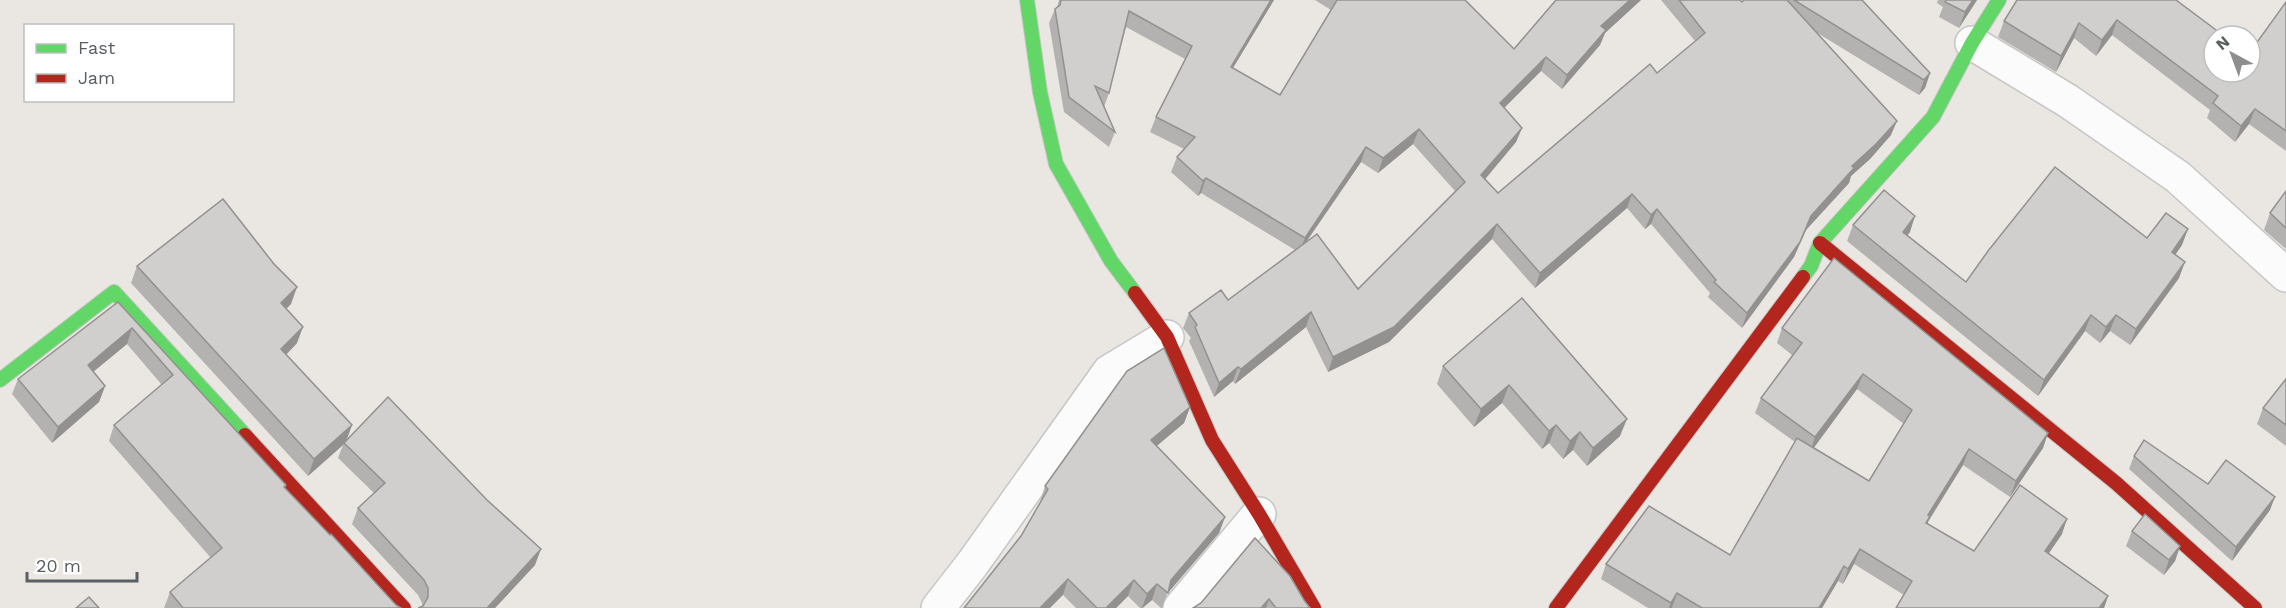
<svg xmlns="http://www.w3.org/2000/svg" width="2286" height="608" font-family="'Work Sans',sans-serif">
  <rect width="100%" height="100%" fill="#eae7e3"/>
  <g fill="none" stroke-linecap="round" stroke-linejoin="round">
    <!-- street casing -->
    <g stroke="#c6c6c6" stroke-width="36">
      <g id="street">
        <path d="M1972 43 2068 101 2178 177 2286 275"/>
        <path d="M938 608 973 563 1109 372 1167 337"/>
        <path d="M1180 608 1259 514"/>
      </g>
    </g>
    <!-- fast casing -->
    <g stroke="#c6c6c6" stroke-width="16">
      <g id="fast">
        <path d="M1027 0 1040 92 1056 164 1111 261 1135 293"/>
        <path d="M1803 277 1811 266 1820 243 1933 117 1972 43 1999 0"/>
        <path d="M0 380 114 292 245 435"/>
      </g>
    </g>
    <!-- jam casing -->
    <g stroke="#c6c6c6" stroke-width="16">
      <g id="jam">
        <path d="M1820 243 2116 483 2255 608"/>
        <path d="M1135 293 1167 337 1212 440 1259 514 1314 608"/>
        <path d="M245 435 404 608"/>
        <path d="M1556 608 1803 277"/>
      </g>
    </g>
    <!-- street -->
    <use href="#street" stroke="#fcfbfb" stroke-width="33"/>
    <!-- fast -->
    <use href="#fast" stroke="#63d668" stroke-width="14"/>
    <!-- jam -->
    <use href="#jam" stroke="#b3261e" stroke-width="14"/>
  </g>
  <!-- wall -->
  <g fill="#b4b2b0" fill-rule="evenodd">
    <path d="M1059 0H1274L1233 68 1280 95 1331 10 1315 0H1465L1514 49 1556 0H1641L1605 33 1600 45 1562 89 1541 71 1504 108 1522 128 1516 142 1485 179 1498 193 1657 73 1695 41 1661 0H1740L1742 2 1744 0H1862L1930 73 1925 88 1919 95 1814 31 1891 135 1870 159 1851 176 1849 183 1806 230 1794 257 1742 328 1708 297 1710 293 1651 224 1645 229 1627 208 1535 288 1492 239 1389 342 1328 372 1306 327 1235 384 1233 381 1214 397 1189 341 1191 338 1183 328 1189 313 1228 300 1295 250 1201 193 1198 196 1171 172 1177 157 1184 149 1150 132 1156 117 1185 59 1126 27 1109 93 1104 107 1115 132 1109 147 1064 112 1049 23 1055 9 1057 7ZM1413 144 1455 191 1358 289 1307 241 1361 162 1378 173Z"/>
    <path d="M1938 0H1977L1959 28 1939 17 1943 7 1937 3Z"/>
    <path d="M2176 0 2250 72 2286 2V151L2249 124 2235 142 2207 118 2210 110 2112 35 2096 56 2074 38 2056 72 1998 37 2004 21Z"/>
    <path d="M2286 191V249L2264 230 2270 213Z"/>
    <path d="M1853 225 1910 232 1907 235 1966 282 2147 238 2182 245 2175 255 2179 278 2130 345 2110 331 2100 343 2085 331 2038 396 1847 241Z"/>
    <path d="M137 266 291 304 286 309 297 343 286 355 352 425 346 440 535 565 495 608H418L422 606V603L418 595 352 524 358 508 374 493 338 458 343 445 308 476 131 283Z"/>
    <path d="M1522 298 1620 436 1587 466 1573 450 1563 459 1549 443 1542 449 1502 403 1474 427 1437 384 1443 366Z"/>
    <path d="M118 302 286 485 285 488 396 605 401 608H164L170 592 211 558 109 441 114 425 162 385 127 344 93 372 105 386 99 402 52 443 12 394 18 379Z"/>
    <path d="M1782 328 2048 433 2043 448 2010 497 1963 465 1927 524 1974 551 2062 534 2049 553 2108 596 2104 608H1896L1904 595 1854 564 1843 584 1838 581 1822 608H1648L1601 579 1606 564 1730 555 1795 442 1755 413 1761 398 1792 355 1777 343ZM1857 389 1904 424 1869 481 1814 447Z"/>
    <path d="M2286 379V446L2257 424 2263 408Z"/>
    <path d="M1190 407 1184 423 1156 446 1225 517 1219 533 1167 594 1162 608H1161L1152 600 1143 608H1140L1128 596 1116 608H1076L1063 595 1021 536 1041 503 1040 502 1045 486Z"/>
    <path d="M2134 456 2208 484 2270 510 2232 561 2129 469Z"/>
    <path d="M2132 531 2180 546 2175 561 2164 575 2126 546Z"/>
    <path d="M1255 538 1310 608H1193L1201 603Z"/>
  </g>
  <!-- shaded-wall -->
  <g fill="#929190">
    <path d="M1271 0H1274L1225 81 1231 67Z"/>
    <path d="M1630 0H1641L1605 33 1600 45 1562 89 1567 75 1601 26Z"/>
    <path d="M1973 0H1977L1959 28 1965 12Z"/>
    <path d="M2117 20 2112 35 2096 56 2102 40Z"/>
    <path d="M2079 23 2074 38 2056 72 2061 56Z"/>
    <path d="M1546 57 1541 71 1494 118 1500 103Z"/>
    <path d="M1930 73 1925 88 1919 95 1924 80Z"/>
    <path d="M2255 109 2249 124 2235 142 2241 126Z"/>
    <path d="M1897 121 1891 135 1870 159 1851 176 1849 183 1806 230 1794 257 1742 328 1747 313 1811 216 1852 166Z"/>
    <path d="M1522 128 1516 142 1476 190 1481 175Z"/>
    <path d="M1419 129 1413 144 1378 173 1383 158Z"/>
    <path d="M1366 147 1361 162 1299 252 1305 238Z"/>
    <path d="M1206 178 1201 193 1198 196 1203 181Z"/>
    <path d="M1632 194 1627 208 1535 288 1540 273Z"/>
    <path d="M1657 209 1651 224 1645 229 1651 215Z"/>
    <path d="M1915 216 1910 232 1897 248 1903 232Z"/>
    <path d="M1497 224 1492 239 1389 342 1328 372 1333 357Z"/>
    <path d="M2188 229 2182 245 2166 268 2172 252Z"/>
    <path d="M2185 262 2179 278 2130 345 2136 329Z"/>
    <path d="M297 287 291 304 275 320 281 303Z"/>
    <path d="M1311 312 1306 327 1235 384 1241 369Z"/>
    <path d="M2091 315 2085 331 2038 396 2044 380Z"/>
    <path d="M2116 315 2110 331 2100 343 2106 327Z"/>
    <path d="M303 327 297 343 275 366 281 349Z"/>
    <path d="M132 328 127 344 82 381 88 365Z"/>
    <path d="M1238 367 1233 381 1214 397 1219 383Z"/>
    <path d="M1863 374 1857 389 1810 453 1815 437Z"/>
    <path d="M1509 385 1502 403 1474 427 1481 409Z"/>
    <path d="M105 386 99 402 52 443 58 427Z"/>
    <path d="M1190 407 1184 423 1145 456 1151 440Z"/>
    <path d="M1627 419 1620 436 1587 466 1593 448Z"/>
    <path d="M352 425 346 442 344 443 343 445 308 476 314 459Z"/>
    <path d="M1556 425 1549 443 1542 449 1549 431Z"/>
    <path d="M1580 432 1573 450 1563 459 1570 441Z"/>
    <path d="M2048 433 2043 448 2010 497 2016 481Z"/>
    <path d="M1969 449 1963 465 1928 521 1925 531 1920 538 1928 515Z"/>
    <path d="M2275 497 2270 510 2232 561 2236 547Z"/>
    <path d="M1225 517 1219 533 1167 594 1171 580Z"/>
    <path d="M2067 519 2062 534 2040 566 2045 551Z"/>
    <path d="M2180 546 2175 561 2164 575 2169 560Z"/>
    <path d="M541 549 535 565 495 608H487Z"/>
    <path d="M1860 549 1854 564 1843 584 1848 569Z"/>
    <path d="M1844 566 1838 581 1822 608H1819Z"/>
    <path d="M1068 579 1063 595 1050 608H1040Z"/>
    <path d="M1134 580 1128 596 1116 608H1106Z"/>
    <path d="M1157 584 1152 600 1142 608 1147 594Z"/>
    <path d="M1677 593 1672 608H1669L1671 603Z"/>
    <path d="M2108 596 2104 608H2099Z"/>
    <path d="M1269 599 1266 608H1261Z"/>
  </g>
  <!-- building -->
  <g fill="#d1cfcd" stroke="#929190" stroke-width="1.5">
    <path d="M1061 0H1271L1231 67 1280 95 1337 0H1465L1514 49 1556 0H1630L1601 26 1606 30 1567 75 1546 57 1500 103 1522 128 1481 175 1498 193 1650 64 1657 73 1705 33 1679 0H1740L1742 2 1744 0H1787L1897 121 1876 144 1852 166 1854 168 1811 216 1800 242 1747 313 1714 282 1716 280 1657 209 1651 215 1632 194 1540 273 1497 224 1394 327 1333 357 1311 312 1241 369 1238 367 1219 383 1195 327 1197 325 1189 313 1221 290 1228 300 1317 234 1358 289 1465 182 1419 129 1383 158 1366 147 1305 238 1206 178 1203 181 1177 157 1195 137 1156 117 1192 46 1129 11 1109 93 1095 86 1115 132 1069 97 1055 9 1060 5Z"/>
    <path d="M1794 0H1862L1930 73 1924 80Z"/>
    <path d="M1946 0H1973L1965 12 1945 2Z"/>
    <path d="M2017 0H2176L2224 36H2214V72H2250V52L2286 2V131L2255 109 2241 126 2213 103 2218 96 2117 20 2102 40 2079 23 2061 56 2004 21Z"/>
    <path d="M2055 167 2147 238 2166 213 2188 229 2172 252 2185 262 2136 329 2116 315 2106 327 2091 315 2044 380 1853 225 1884 190 1915 216 1903 232 1966 282 1988 251Z"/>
    <path d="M2286 191V228L2270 213Z"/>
    <path d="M223 199 274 264 297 287 281 303 303 327 281 349 352 425 314 459 137 266Z"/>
    <path d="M1834 258 2048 433 2016 481 1969 449 1928 515 1930 516 1926 523 1974 551 2020 485 2067 519 2045 551 2108 596 2099 608H1896L1912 581 1860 549 1848 569 1844 566 1819 608H1702L1677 593 1671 603 1606 564 1649 506 1730 555 1797 438 1869 481 1912 410 1863 374 1815 437 1761 398 1802 343 1782 328Z"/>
    <path d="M1522 298 1627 419 1593 448 1580 432 1570 441 1556 425 1549 431 1509 385 1481 409 1443 366Z"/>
    <path d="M118 302 286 485 284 487 330 535 331 534 396 605 401 608H183L170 592 222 548 114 425 173 375 132 328 88 365 105 386 58 427 18 379Z"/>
    <path d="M1164 348 1190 407 1151 440 1225 517 1171 580 1168 593 1157 584 1147 594 1134 580 1106 608H1097L1068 579 1040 608H964L1021 536 1048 489 1045 486 1127 371Z"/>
    <path d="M2286 379V425L2263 408Z"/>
    <path d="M388 397 487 500 541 549 487 608H418L423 606 428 597V588L424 580 358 508 385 483 344 443Z"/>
    <path d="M2144 440 2208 484 2226 460 2275 497 2236 547 2134 456Z"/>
    <path d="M2145 514 2180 546 2169 560 2132 531Z"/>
    <path d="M1255 538 1290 576 1304 600 1310 608H1276L1269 599 1261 608H1193L1201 603Z"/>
    <path d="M89 597 99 608H76Z"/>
  </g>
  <!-- legend -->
  <rect x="24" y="24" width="210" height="78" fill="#ffffff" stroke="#bdbfc0" stroke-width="1.5"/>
  <rect x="36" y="44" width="30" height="9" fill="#63d668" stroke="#bdbfc0" stroke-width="1.5"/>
  <text x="78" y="54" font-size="18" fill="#595e62">Fast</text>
  <rect x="36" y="74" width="30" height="9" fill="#b3261e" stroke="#bdbfc0" stroke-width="1.5"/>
  <text x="78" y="84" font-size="18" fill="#595e62">Jam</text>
  <!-- north arrow -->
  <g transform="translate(2232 54) rotate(319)"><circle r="28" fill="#ffffff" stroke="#bdbfc0" stroke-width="1.5"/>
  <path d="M0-4.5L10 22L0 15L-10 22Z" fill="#8c8e8f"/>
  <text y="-9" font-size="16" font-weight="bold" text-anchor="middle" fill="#595e62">N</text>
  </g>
  <!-- scale -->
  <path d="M27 572v9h110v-9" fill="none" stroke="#595e62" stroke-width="3"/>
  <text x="36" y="572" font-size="18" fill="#595e62" stroke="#ffffff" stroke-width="4.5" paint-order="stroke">20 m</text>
</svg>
